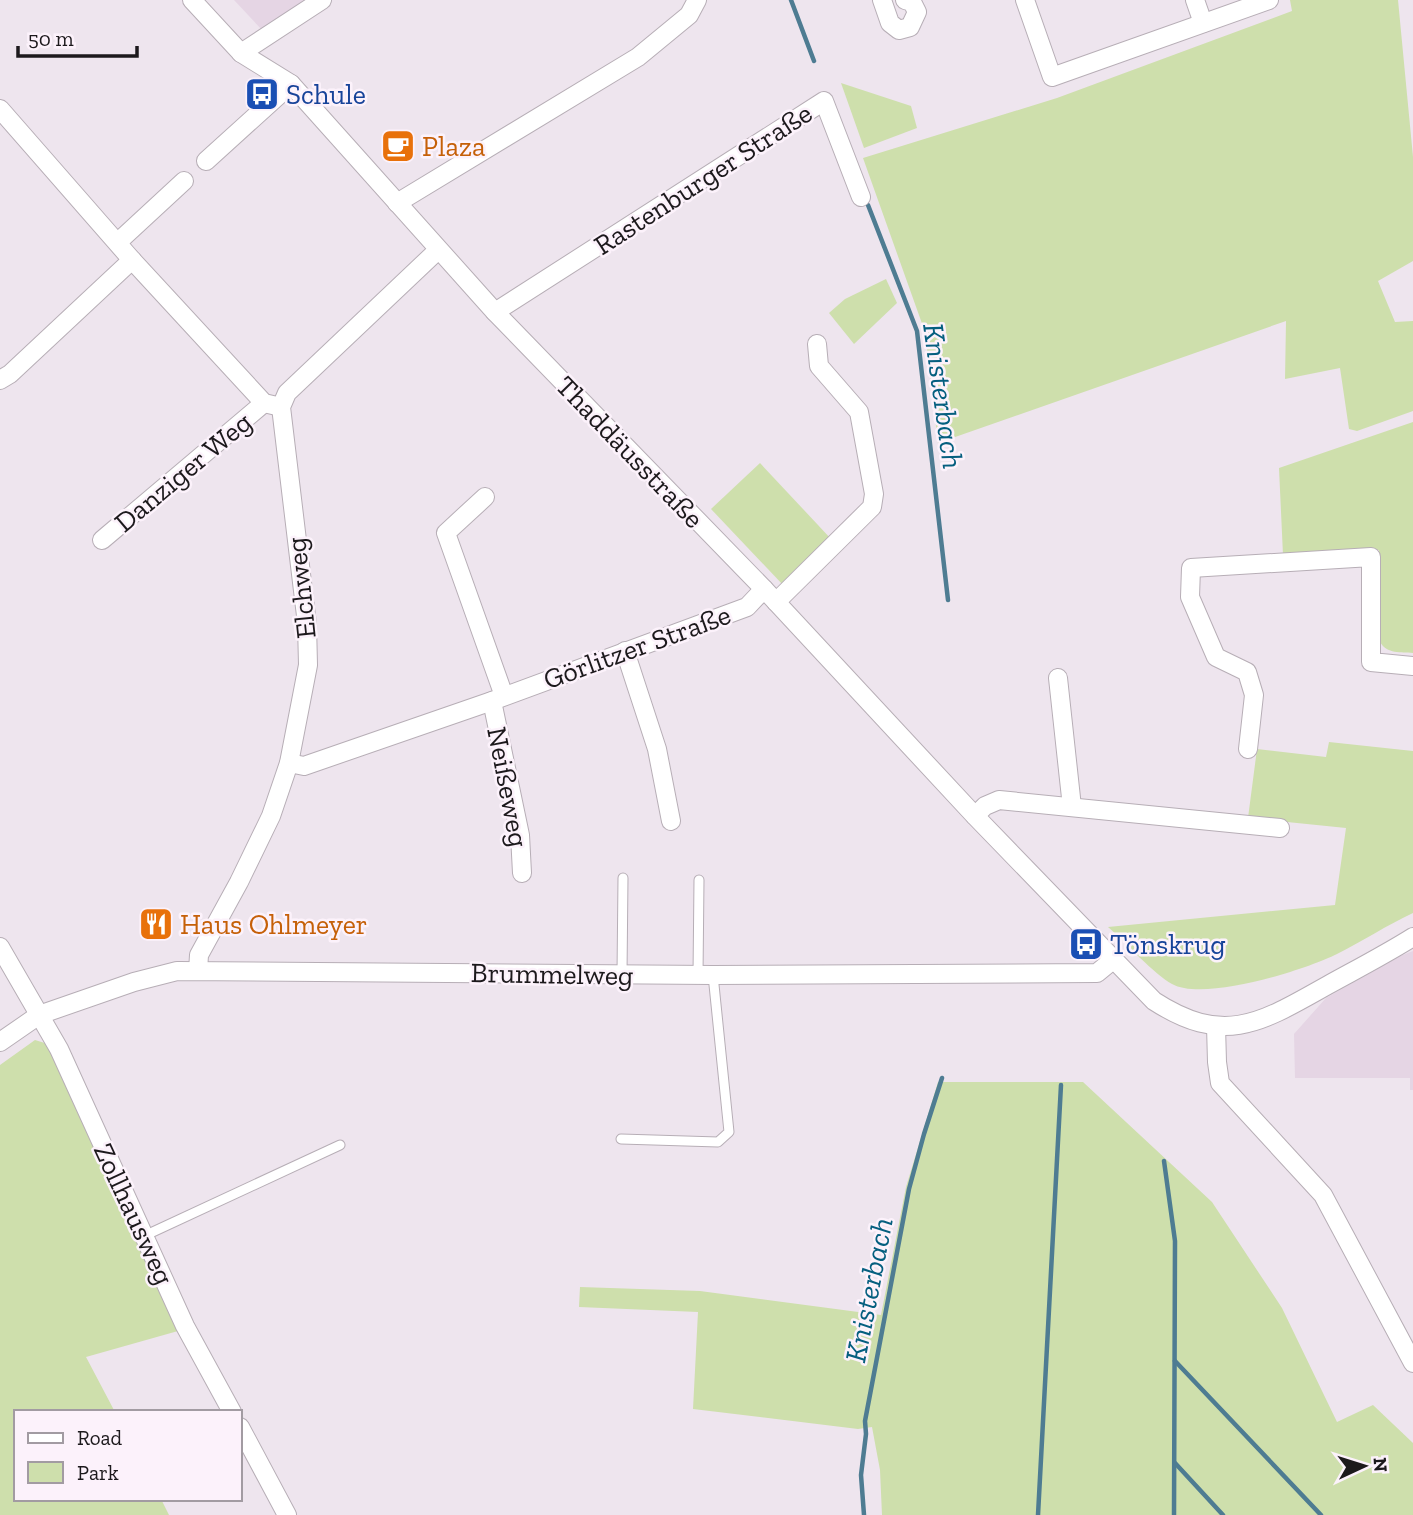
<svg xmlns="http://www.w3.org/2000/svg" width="1413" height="1515" font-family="'Zilla Slab',serif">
  <rect width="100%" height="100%" fill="#eee5ee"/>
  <!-- built -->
  <g fill="#e5d5e4">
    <path d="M234 0H308L263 31Z"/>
    <path d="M1413 951V1090H1410V1078H1295L1294 1034 1326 998 1400 956Z"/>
  </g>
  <!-- green -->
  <g fill="#cedfac">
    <path d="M1290 0H1398L1413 157V261L1378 281 1395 322 1413 321V411L1357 431 1349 429 1340 368 1285 379 1286 321 938 443 925 332 863 158 1057 98 1292 11Z"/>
    <path d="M841 83 911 106 917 128 864 148Z"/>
    <path d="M886 279 897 303 854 344 829 313 845 299Z"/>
    <path d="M1413 422V653C1401 652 1387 654 1380 642L1379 550 1283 555 1279 468Z"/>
    <path d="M760 463 832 540 784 586 711 509Z"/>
    <path d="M1329 742 1413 751V913C1387 925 1363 941 1337 954 1305 970 1204 1002 1172 984 1155 975 1124 941 1108 927L1335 905 1346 828 1248 818 1257 749 1326 757Z"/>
    <path d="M35 1040 48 1044 178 1331 86 1357 115 1412H16V1499H161L169 1515H0V1065Z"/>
    <path d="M938 1082H1083L1212 1202 1282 1308 1337 1422 1373 1405 1413 1443V1515H882L880 1470 872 1427 858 1429 693 1409 698 1312 579 1307 580 1287 700 1291 881 1315 906 1187Z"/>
  </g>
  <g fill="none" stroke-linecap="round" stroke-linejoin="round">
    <!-- stream -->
    <g stroke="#4e7c92" stroke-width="4.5">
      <path d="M791 0 814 61"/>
      <path d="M868 205 917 331 948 600"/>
      <path d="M1164 1161 1175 1241 1174 1515"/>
      <path d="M1175 1361 1321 1515"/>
      <path d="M1175 1463 1223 1515"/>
      <path d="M864 1515 861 1475 866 1434 865 1421 909 1189 924 1134 942 1078"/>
      <path d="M1038 1515 1061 1085"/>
    </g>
    <!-- lane casing -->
    <g stroke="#b7aeb6" stroke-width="11">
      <g id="lane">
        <path d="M622 974 623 878"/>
        <path d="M698 975 699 880"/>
        <path d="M621 1139 718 1142 729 1132 713 975"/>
        <path d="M144 1236 340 1145"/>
      </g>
    </g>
    <!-- street casing -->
    <g stroke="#b7aeb6" stroke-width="20">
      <g id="street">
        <path d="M192 0 241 53 291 84 495 312 764 589 975 816 1154 1001C1225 1047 1262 1022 1328 985 1357 969 1386 954 1413 937"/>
        <path d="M882 0 890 23 899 30 910 27 917 12 912 2 905 0"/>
        <path d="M1025 0 1052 77 1269 0"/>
        <path d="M1195 0 1203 23"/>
        <path d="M241 53 322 0"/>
        <path d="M0 109 132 260 264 403 281 407"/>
        <path d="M206 161 291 84"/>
        <path d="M397 203 638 57 689 15 697 0"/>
        <path d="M118 242 184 181"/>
        <path d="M495 312 824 101 861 197"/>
        <path d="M0 380 10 374 132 260"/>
        <path d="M485 497 446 533 504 696"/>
        <path d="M102 540 264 403"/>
        <path d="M776 602 872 507 874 494 859 412 819 366 817 344"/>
        <path d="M625 651 657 749 671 821"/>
        <path d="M1058 678 1072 807"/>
        <path d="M492 701 520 835 522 873"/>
        <path d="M1248 749 1254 695 1247 672 1216 657 1190 597 1191 568 1371 557V662L1413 666"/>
        <path d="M289 763 304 766 492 701 747 607 764 589"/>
        <path d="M975 816 985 806 999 800 1280 828"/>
        <path d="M0 947 59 1049 185 1326 232 1412"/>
        <path d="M198 971 199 955 239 882 271 816 289 763 308 665 307 624 281 407 287 393 438 250"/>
        <path d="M1216 1026 1217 1062 1220 1083 1323 1195 1413 1363"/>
        <path d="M0 1042 39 1015 134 982 177 971 713 975 1097 973 1114 959"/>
        <path d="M240 1427 287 1515"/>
      </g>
    </g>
    <!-- lane -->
    <use href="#lane" stroke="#fff" stroke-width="9"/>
    <!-- street -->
    <use href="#street" stroke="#fff" stroke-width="18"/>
  </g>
  <!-- icons -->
  <defs>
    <g id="bus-square" transform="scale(1.75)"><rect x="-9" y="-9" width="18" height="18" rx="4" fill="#1a4fb4" stroke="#fcf2fb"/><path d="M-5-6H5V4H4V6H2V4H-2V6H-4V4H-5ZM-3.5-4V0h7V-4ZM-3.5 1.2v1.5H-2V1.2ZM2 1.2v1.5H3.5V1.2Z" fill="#fff"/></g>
    <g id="cafe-square" transform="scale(1.75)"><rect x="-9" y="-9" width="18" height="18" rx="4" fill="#e8710a" stroke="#fcf2fb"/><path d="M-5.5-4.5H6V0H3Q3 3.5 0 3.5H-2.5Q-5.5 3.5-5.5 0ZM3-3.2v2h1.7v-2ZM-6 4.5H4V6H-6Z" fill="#fff"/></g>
    <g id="restaurant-square" transform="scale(1.75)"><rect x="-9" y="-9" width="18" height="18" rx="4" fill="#e8710a" stroke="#fcf2fb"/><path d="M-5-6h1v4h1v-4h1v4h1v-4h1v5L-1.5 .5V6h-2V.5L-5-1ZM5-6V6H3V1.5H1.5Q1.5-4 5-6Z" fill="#fff"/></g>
  </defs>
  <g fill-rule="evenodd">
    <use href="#bus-square" x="262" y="94"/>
    <use href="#cafe-square" x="398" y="146"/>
    <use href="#restaurant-square" x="156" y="924"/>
    <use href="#bus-square" x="1086" y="944"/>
  </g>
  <g text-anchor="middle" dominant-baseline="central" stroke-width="5" stroke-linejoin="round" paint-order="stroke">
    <!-- transit labels -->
    <g font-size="28" fill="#164399" stroke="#fcf2fb" text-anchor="start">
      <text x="286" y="94">Schule</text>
      <text x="1110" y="944">Tönskrug</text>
    </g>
    <!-- food labels -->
    <g font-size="28" fill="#c56008" stroke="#fcf2fb" text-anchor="start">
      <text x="422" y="146">Plaza</text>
      <text x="180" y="924">Haus Ohlmeyer</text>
    </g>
    <!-- street labels -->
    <g font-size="28" fill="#1c191c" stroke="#fcf2fb">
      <text transform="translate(703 179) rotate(-33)">Rastenburger Straße</text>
      <text transform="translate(630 452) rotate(46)">Thaddäusstraße</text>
      <text transform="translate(183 472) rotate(-40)">Danziger Weg</text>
      <text transform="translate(301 588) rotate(-96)">Elchweg</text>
      <text transform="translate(637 647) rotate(-20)">Görlitzer Straße</text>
      <text transform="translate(508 787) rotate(79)">Neißeweg</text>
      <text transform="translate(552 974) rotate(1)">Brummelweg</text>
      <text transform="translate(134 1214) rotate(65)">Zollhausweg</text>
    </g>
    <!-- water labels -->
    <g font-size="30" font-style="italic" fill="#055f7f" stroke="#fcf2fb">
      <text transform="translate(943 396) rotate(82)">Knisterbach</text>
      <text transform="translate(869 1290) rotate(-79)">Knisterbach</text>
    </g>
  </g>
  <!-- legend -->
  <rect x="14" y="1410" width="228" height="91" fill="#fcf2fb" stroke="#a29ba2" stroke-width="2"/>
  <rect x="28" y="1433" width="35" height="10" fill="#ffffff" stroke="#a29ba2" stroke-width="2"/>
  <text x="77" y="1445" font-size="21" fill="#1c191c">Road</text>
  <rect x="28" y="1462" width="35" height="21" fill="#cedfac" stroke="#a29ba2" stroke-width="2"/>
  <text x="77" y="1480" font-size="21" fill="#1c191c">Park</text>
  <!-- north arrow -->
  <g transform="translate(1364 1466) rotate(86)" stroke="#fcf2fb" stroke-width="5" paint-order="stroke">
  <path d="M0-5L12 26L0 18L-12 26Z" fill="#1c191c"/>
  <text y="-10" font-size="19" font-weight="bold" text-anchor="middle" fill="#1c191c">N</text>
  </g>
  <!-- scale -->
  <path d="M18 46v10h119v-10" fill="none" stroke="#1c191c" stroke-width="3.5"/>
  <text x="28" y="46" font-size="21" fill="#1c191c" stroke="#fcf2fb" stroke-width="5" paint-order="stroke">50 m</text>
</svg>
